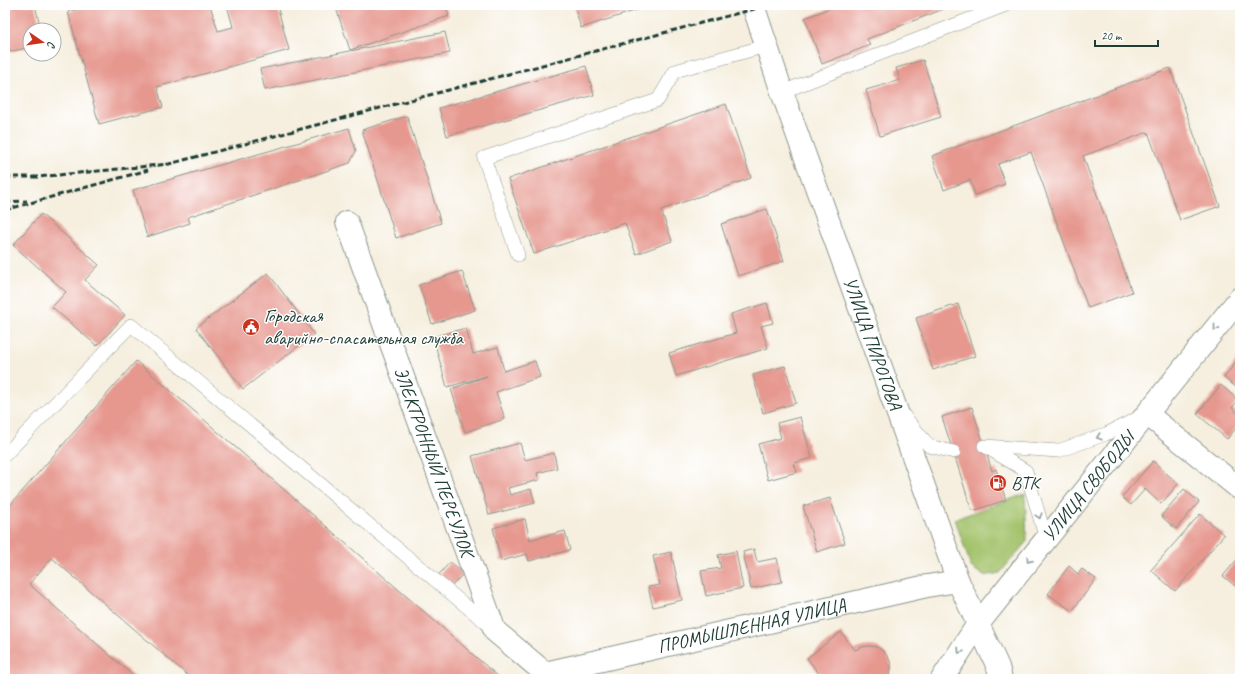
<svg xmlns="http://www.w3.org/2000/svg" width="1245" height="684" font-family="Caveat,sans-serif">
  <rect width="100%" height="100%" fill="#fff"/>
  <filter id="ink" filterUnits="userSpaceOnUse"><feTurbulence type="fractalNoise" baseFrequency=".025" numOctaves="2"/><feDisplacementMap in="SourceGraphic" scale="8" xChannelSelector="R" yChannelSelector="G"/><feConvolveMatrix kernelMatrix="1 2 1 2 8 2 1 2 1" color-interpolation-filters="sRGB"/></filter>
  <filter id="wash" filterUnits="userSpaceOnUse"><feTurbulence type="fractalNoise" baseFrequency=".012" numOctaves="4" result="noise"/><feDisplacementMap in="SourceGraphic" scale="16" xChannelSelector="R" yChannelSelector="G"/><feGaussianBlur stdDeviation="0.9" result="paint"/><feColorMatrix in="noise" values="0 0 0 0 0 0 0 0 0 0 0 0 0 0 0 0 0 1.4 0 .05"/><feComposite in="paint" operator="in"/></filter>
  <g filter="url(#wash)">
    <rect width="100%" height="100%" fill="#f6efdf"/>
    <!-- green -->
    <path fill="#a3c26a" stroke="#61804f" d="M1025 494 1027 541 1000 573 984 576 971 567 955 519Z"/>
    <g id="blocks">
      <!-- building -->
      <g fill="#e6988f">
        <path d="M5 5H35L41 30H30V47L5 53Z"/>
        <path d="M93 5H210L218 31 233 27 227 5H277L289 50 157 87 163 107 99 124 68 12Z"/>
        <path d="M335 5H445L449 16 350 50Z"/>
        <path d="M574 5H653L581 28Z"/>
        <path d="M838 5H954L867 39 870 45 822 64 805 18Z"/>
        <path d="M445 32 450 53 265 90 260 69Z"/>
        <path d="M923 60 941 117 880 136 866 90 900 80 896 68Z"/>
        <path d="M586 66 594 95 447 136 439 108Z"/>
        <path d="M1170 68 1220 206 1180 220 1148 132 1083 156 1132 292 1088 308 1031 152 998 164 1005 184 975 195 970 180 944 190 932 156Z"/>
        <path d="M726 104 751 178 661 210 672 241 636 254 625 223 534 254 508 179Z"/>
        <path d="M407 116 441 223 396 238 362 130Z"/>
        <path d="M349 128 356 151 350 163 188 217 190 223 147 237 133 190Z"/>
        <path d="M767 209 784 261 738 276 721 224Z"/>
        <path d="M41 214 99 265 85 280 125 315 97 346 52 307 66 292 13 245Z"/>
        <path d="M462 271 475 310 432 324 419 285Z"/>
        <path d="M268 273 314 334 243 389 196 328Z"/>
        <path d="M767 303 773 323 761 326 768 348 676 376 669 353 736 333 731 314Z"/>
        <path d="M958 304 975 356 933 370 916 318Z"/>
        <path d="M466 328 473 354 498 347 504 371 535 361 540 377 496 392 505 419 465 432 451 389 487 376 447 387 433 337Z"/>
        <path d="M1240 356V390L1224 378Z"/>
        <path d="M136 361 186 404 501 679H192L52 558 29 584 137 679H5V511Z"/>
        <path d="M785 366 796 403 763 413 753 375Z"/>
        <path d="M1221 385 1238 400 1232 408 1240 415V423L1227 439 1197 414Z"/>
        <path d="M972 407 992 471 996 469 1006 500 972 511 942 417Z"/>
        <path d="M800 417 812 458 794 463 797 472 768 480 758 444 781 438 777 423Z"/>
        <path d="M520 443 525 460 554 453 557 468 537 473 539 480 508 488 510 495 531 489 535 503 489 515 472 456Z"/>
        <path d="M1153 461 1178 484 1161 504 1145 489 1131 505 1122 497Z"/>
        <path d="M1184 489 1199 502 1176 529 1161 516Z"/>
        <path d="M830 498 845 543 817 552 803 506Z"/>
        <path d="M1200 514 1224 535 1175 591 1151 570Z"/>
        <path d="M525 519 530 540 565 531 570 550 529 561 527 554 501 561 493 528Z"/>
        <path d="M754 549 757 562 777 558 782 582 751 589 743 552Z"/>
        <path d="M736 551 743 588 706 596 701 571 721 568 718 555Z"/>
        <path d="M671 552 682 600 653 607 648 587 660 585 653 556Z"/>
        <path d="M1240 556V590L1223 576Z"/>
        <path d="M450 562 463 574 448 590 435 579Z"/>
        <path d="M1069 566 1078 574 1082 569 1096 579 1072 611 1048 594Z"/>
        <path d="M841 632 855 650 862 647 869 646 877 647 883 651 888 657 891 663V669L888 679H823L807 658Z"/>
        <path d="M1101 675 1102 679H1084V678Z"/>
      </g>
    </g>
  </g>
  <g filter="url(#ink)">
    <use href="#blocks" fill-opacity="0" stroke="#8a968a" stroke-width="1"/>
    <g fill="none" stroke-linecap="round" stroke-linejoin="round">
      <!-- service casing -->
      <g stroke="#8a968a" stroke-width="14">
        <g id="service">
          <path d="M782 92 1006 5"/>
          <path d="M518 255 484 158 658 100 675 71 766 46"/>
          <path d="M904 416 929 446 954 452"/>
          <path d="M984 446 1058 451 1106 434 1138 418"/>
          <path d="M986 447 1026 471 1046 539"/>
          <path d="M5 455 131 325 491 627"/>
        </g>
      </g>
      <!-- minor casing -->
      <g stroke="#8a968a" stroke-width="24">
        <g id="minor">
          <path id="s1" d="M347 222 495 631 552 679"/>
          <path d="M1147 414 1240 489"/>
          <path id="s2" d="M545 673 927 586 958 581"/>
        </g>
      </g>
      <!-- tertiary casing -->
      <g stroke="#8a968a" stroke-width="24">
        <g id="tertiary">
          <path id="s3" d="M753 5 782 92 958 581 998 667 1001 679"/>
        </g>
      </g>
      <!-- secondary casing -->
      <g stroke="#8a968a" stroke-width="24">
        <g id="secondary">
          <path id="s4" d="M942 679 978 624 1240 298"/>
        </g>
      </g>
      <!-- service -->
      <use href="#service" stroke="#fff" stroke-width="13"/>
      <!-- minor -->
      <use href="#minor" stroke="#fff" stroke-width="22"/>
      <!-- tertiary -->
      <use href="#tertiary" stroke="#fff" stroke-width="22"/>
      <!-- secondary -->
      <use href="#secondary" stroke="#fff" stroke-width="22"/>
      <!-- rail -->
      <g stroke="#1f3d34" stroke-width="3" stroke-dasharray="6 3" stroke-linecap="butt">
        <path d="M5 177H38L169 164 754 9 763 5"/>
        <path d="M5 202 27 201"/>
        <path d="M5 210 148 170"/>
      </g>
    </g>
    <!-- one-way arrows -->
    <defs><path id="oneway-chevron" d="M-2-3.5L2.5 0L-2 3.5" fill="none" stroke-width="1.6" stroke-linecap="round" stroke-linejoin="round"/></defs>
    <g stroke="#8f9e9a">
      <use href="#oneway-chevron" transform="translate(1216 328) rotate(129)"/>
      <use href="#oneway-chevron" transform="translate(1099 437) rotate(161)"/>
      <use href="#oneway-chevron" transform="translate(1039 516) rotate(73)"/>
      <use href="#oneway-chevron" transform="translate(1029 560) rotate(129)"/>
      <use href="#oneway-chevron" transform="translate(960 651) rotate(123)"/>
    </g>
  </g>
  <!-- icons -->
  <defs>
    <g id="civic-disc" transform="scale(0.9)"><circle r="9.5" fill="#c8321e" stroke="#fff"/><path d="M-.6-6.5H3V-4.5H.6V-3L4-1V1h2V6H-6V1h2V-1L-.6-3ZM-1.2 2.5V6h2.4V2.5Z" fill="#fff"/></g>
    <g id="fuel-disc" transform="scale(0.9)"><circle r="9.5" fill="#c8321e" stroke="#fff"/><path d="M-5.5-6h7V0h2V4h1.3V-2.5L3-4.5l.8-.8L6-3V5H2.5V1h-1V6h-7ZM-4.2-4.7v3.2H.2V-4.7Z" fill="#fff"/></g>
  </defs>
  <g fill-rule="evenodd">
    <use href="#civic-disc" x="251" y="327"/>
    <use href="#fuel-disc" x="998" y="483"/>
  </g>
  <g text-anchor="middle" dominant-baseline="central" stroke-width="3" stroke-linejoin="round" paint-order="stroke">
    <!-- poi labels -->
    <g font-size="19" fill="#1f3d34" stroke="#fff" text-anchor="start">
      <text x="264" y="316">Городская<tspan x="264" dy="22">аварийно-спасательная служба</tspan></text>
      <text x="1011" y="483">ВТК</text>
    </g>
    <!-- street labels -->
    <g font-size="19" fill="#1f3d34" stroke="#fff">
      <text stroke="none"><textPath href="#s3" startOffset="359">УЛИЦА ПИРОГОВА</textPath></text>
      <text stroke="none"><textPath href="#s1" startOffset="255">ЭЛЕКТРОННЫЙ ПЕРЕУЛОК</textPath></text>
      <text stroke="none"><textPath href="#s4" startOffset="242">УЛИЦА СВОБОДЫ</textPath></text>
      <text stroke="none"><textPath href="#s2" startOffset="212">ПРОМЫШЛЕННАЯ УЛИЦА</textPath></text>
    </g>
  </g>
  <!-- margin -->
  <rect width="1245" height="684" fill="none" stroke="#fff" stroke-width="20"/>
  <!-- north arrow -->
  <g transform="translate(42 42) rotate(103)"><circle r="19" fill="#ffffff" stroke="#a5b1ae"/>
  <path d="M0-3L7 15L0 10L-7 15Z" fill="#c8321e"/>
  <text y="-6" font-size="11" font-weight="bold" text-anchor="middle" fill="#1f3d34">С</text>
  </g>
  <!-- scale -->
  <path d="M1095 40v6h63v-6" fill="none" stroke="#1f3d34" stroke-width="2"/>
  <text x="1101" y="40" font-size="12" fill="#1f3d34" stroke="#ffffff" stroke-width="3" paint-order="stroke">20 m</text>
</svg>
